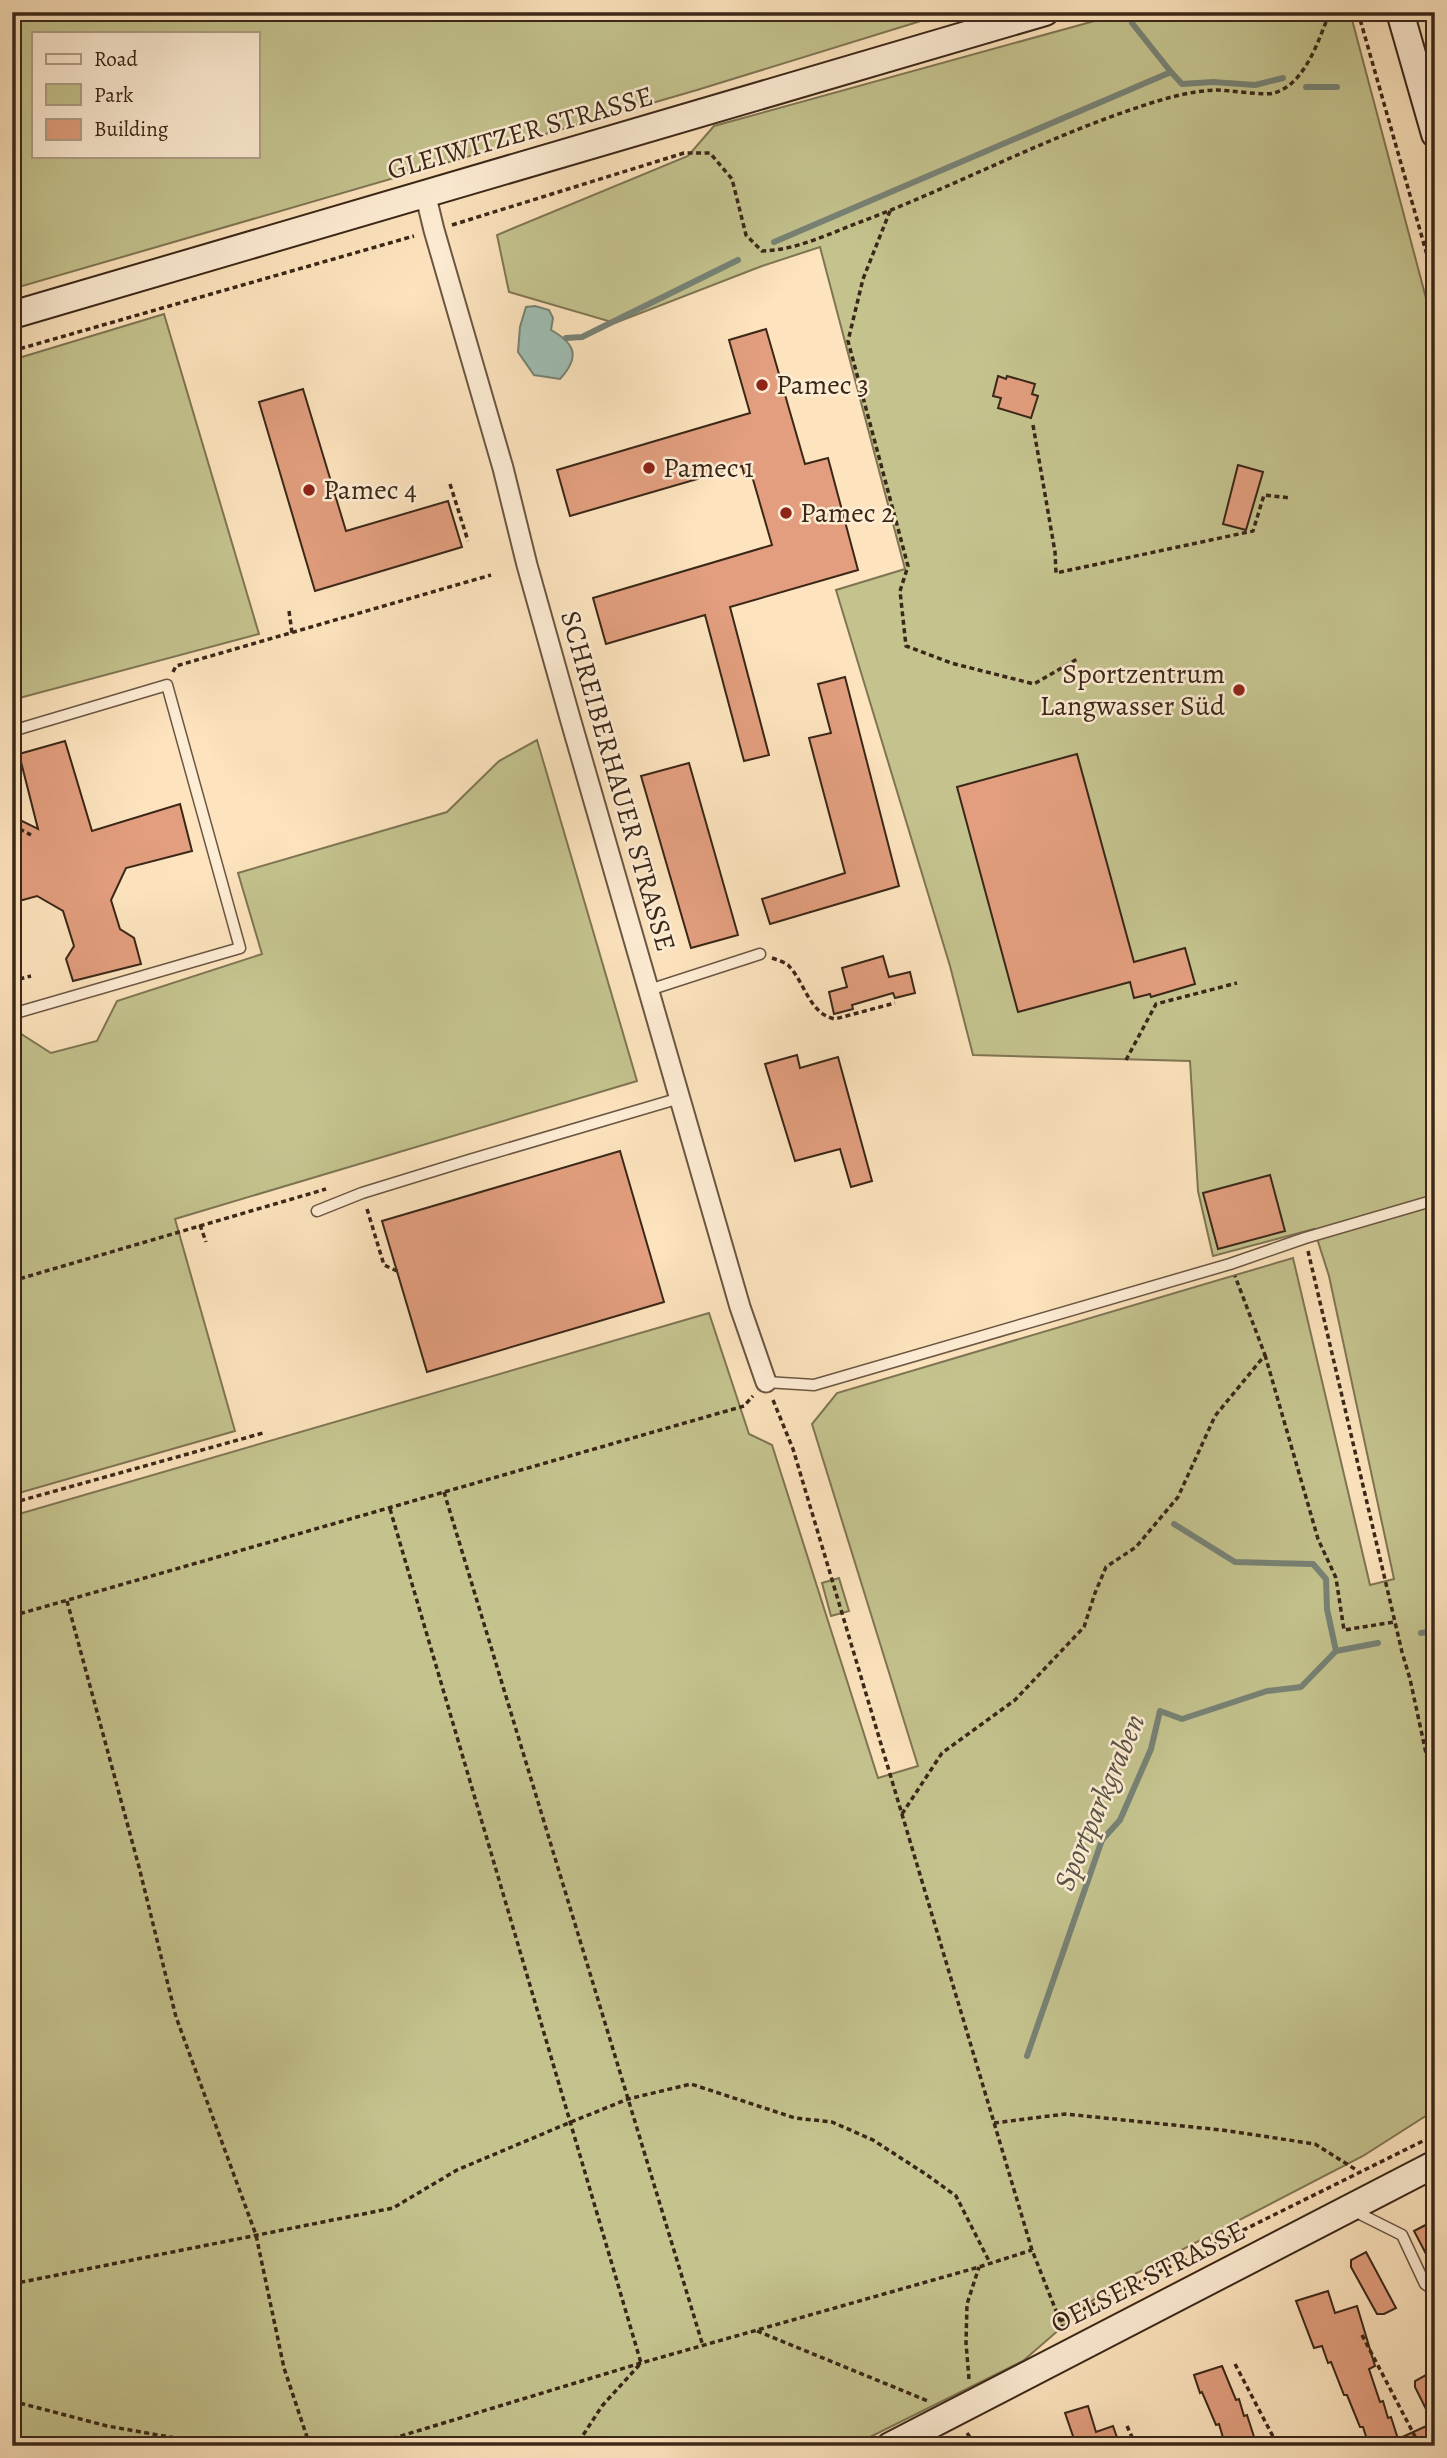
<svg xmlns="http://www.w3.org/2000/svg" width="1447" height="2458" font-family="Alegreya,serif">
  <rect width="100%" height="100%" fill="#fde4be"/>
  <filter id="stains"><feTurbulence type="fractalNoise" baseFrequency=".00286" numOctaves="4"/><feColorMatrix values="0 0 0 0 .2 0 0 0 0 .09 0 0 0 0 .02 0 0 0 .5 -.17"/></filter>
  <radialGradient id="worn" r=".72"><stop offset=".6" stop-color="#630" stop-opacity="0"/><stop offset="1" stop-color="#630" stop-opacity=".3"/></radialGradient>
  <!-- green -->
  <g fill="#c4c38e" stroke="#7f7553" stroke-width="2" fill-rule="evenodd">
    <path d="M12 12H950L697 90 12 289ZM33 33H257V156H33Z"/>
    <path d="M1127 12H1350L1435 332V2110L1363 2156 1106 2289 1023 2361 852 2446H12V1516L709 1313 749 1434 772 1445 878 1778 918 1766 812 1424 837 1393 1293 1258 1370 1585 1394 1579 1329 1276 1314 1229 1213 1256 1198 1191 1190 1061 973 1055 950 966 836 590 905 569 820 247 762 266 615 323 509 292 497 235 688 156 714 126Z"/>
    <path d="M164 314 259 634 12 700V360Z"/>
    <path d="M537 740 637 1081 175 1219 235 1431 12 1495V1032H18L51 1053 97 1041 117 1001 262 954 238 873 447 812 499 761Z"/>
    <path d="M839 1578 849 1611 831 1616 822 1583Z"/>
  </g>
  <!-- water -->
  <path fill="#9fbeb3" stroke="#778275" stroke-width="2" d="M535 306 549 310 553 318 551 330C576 344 580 357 560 379L534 375 518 352 520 327 526 307Z"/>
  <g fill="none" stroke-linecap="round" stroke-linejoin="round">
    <!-- stream -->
    <g stroke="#778275" stroke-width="6">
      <path d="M1132 23 1171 72"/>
      <path d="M1306 87H1337"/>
      <path d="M774 242 1171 72 1182 84 1213 82 1255 85 1283 78"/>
      <path d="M566 338 582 337 738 260"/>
      <path d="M1174 1524 1235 1562 1313 1564 1326 1579 1327 1609 1336 1651"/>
      <path d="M1421 1633 1435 1631"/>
      <path d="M1027 2056 1102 1840 1120 1820 1151 1749 1160 1711 1182 1719 1267 1691 1301 1687 1336 1651 1378 1643"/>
    </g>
  </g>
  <!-- building -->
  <g fill="#e29e7e" stroke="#3a2718" stroke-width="2">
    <path d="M766 329 805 464 828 458 858 570 730 607 769 755 744 761 705 615 606 644 593 598 772 545 752 476 745 478 742 466 570 516 557 470 750 413 729 340Z"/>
    <path d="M998 376 1006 379 1007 376 1035 384 1032 394 1038 396 1031 418 998 408 1001 398 993 396Z"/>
    <path d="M303 389 346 531 448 501 462 547 315 591 259 402Z"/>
    <path d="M1238 465 1263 472 1246 530 1223 524Z"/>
    <path d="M845 677 899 886 770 924 762 899 845 873 809 738 831 733 818 684Z"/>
    <path d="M65 741 92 831 180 804 192 851 126 868 111 900 120 929 134 938 141 964 73 981 66 959 74 946 63 911 37 896 12 903V816L38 829 19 754Z"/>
    <path d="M1077 754 1134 962 1185 948 1195 984 1151 997 1150 994 1134 998 1130 982 1018 1012 957 787Z"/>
    <path d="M689 763 738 935 691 948 641 776Z"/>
    <path d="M883 956 889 977 910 972 915 993 895 998 893 993 852 1005 853 1009 834 1014 829 992 847 987 842 968Z"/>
    <path d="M797 1055 800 1068 838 1057 872 1181 851 1187 840 1149 795 1161 765 1064Z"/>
    <path d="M620 1151 664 1302 427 1372 382 1221Z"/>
    <path d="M1270 1175 1285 1231 1218 1249 1203 1193Z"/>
    <path d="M1435 2220V2271L1414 2231Z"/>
    <path d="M1366 2252 1396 2308 1384 2314H1377L1351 2267V2260Z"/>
    <path d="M1328 2291 1335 2313 1357 2306 1375 2366 1369 2369 1380 2402 1383 2401 1388 2418 1391 2417 1398 2439 1433 2423 1415 2387V2381L1435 2370V2442L1428 2446H1369L1363 2427H1360L1347 2395H1344L1331 2362 1328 2363 1322 2346 1314 2348 1296 2301Z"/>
    <path d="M1222 2366 1236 2400 1239 2399 1244 2416 1247 2415 1257 2446H1228L1227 2441H1224L1219 2424 1216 2425 1202 2392 1200 2393 1194 2375Z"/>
    <path d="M1088 2406 1096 2432 1113 2426 1120 2446H1064V2443L1078 2438 1074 2439 1065 2413Z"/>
  </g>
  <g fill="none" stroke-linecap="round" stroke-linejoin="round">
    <!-- lane casing -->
    <g stroke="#6b5642" stroke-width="13">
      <g id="lane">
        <path d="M12 731 167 685 240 948 12 1014"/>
        <path d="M649 990 760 954"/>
        <path d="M317 1211 362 1193 466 1161 680 1098"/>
        <path d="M766 1382 814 1385 1230 1264 1305 1238 1435 1200"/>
        <path d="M1357 2205 1362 2215 1402 2235 1425 2284 1435 2291"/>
      </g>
    </g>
    <!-- street casing -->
    <g stroke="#6b5642" stroke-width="23">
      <path id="street" d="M425 193 434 230 503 468 527 565 570 718 740 1307 766 1382"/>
    </g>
    <!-- secondary casing -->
    <g stroke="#3a2718" stroke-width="30">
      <g id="secondary">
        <path d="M1400 12 1435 134"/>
        <path d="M12 315 1045 12"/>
        <path d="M890 2446 1435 2164"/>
      </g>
    </g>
    <!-- path -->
    <g stroke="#3a2718" stroke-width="3.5" stroke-dasharray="5 3.5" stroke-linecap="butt">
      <path d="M1358 12 1435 283"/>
      <path d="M890 211 863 279 848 341 908 566 900 591 906 646 951 663 1034 684 1079 658"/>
      <path d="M452 225 684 153H710L732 179 746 235 762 251C798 250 830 233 863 221 955 186 1041 140 1133 109 1159 100 1188 91 1216 90 1230 90 1264 96 1274 93 1306 84 1319 38 1330 12"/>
      <path d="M12 351 414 236"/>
      <path d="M1033 425 1055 552 1056 573 1253 531 1264 495 1291 498"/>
      <path d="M450 484 468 541"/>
      <path d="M289 611 292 633"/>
      <path d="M173 672 176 666 491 575"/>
      <path d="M12 825 31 835"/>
      <path d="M772 958C778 960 784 962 788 965 805 982 809 1014 835 1019L895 1003"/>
      <path d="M12 977 16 980 31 976"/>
      <path d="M1126 1060 1156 1004 1237 983"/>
      <path d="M367 1209 384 1265 397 1271"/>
      <path d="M200 1225 206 1242"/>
      <path d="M1308 1251 1402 1652 1410 1679 1435 1795"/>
      <path d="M12 1281 326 1189"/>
      <path d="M1265 1355 1318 1539 1336 1578 1344 1630 1394 1622"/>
      <path d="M773 1400 793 1449 1032 2250 1064 2331"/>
      <path d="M444 1492 703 2346"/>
      <path d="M12 1503 263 1433"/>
      <path d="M390 1509 641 2363 602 2406 576 2446"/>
      <path d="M67 1601 139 1867 176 2017 256 2235 284 2368 310 2446"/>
      <path d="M12 1616 744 1406 753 1396"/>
      <path d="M902 1814 942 1753 1015 1700 1084 1627 1095 1593 1106 1567 1136 1547 1178 1497 1215 1416 1265 1355 1235 1276"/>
      <path d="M994 2123 1065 2114 1222 2130 1315 2144 1358 2171"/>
      <path d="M12 2284 393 2208 457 2170 571 2122 628 2099 691 2084 795 2118 832 2122 873 2140 927 2175 956 2196 990 2263"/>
      <path d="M1060 2321 1435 2135"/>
      <path d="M757 2331 928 2401"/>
      <path d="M1362 2335 1420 2446"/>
      <path d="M1235 2364 1278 2446"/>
      <path d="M969 2379 966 2343 967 2304 979 2267"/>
      <path d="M12 2401 107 2426 221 2446"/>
      <path d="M1127 2426 1136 2446"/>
      <path d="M967 2433 976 2446"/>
      <path d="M368 2446 641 2363 979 2267 1032 2250"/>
    </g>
    <!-- lane -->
    <use href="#lane" stroke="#feedd5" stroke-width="10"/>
    <!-- street -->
    <use href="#street" stroke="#feedd5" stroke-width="19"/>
    <!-- secondary -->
    <use href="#secondary" stroke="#feedd5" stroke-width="26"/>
  </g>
  <!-- markers -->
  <g fill="#8f2418" stroke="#feedd5" stroke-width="2.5">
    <circle cx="762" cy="385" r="7"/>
    <circle cx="649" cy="468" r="7"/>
    <circle cx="309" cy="490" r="7"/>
    <circle cx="786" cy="513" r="7"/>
    <circle cx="1239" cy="690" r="7"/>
  </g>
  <g text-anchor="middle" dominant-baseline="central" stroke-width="5" stroke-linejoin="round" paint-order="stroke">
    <!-- street labels -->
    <g font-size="28" fill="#3a2718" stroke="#feedd5">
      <text transform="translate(520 133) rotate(-16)">GLEIWITZER STRASSE</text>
      <text transform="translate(618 781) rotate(74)">SCHREIBERHAUER STRASSE</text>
      <text transform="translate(1148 2277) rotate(-27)">OELSER STRASSE</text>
    </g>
    <!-- poi labels -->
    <g font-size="28" fill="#3a2718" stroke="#feedd5" text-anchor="start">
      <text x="776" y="385">Pamec 3</text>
      <text x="663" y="468">Pamec 1</text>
      <text x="323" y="490">Pamec 4</text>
      <text x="800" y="513">Pamec 2</text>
      <text x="1225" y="674" text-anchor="end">Sportzentrum<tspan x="1225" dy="32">Langwasser Süd</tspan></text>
    </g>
    <!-- water labels -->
    <g font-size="30" font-style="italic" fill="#585446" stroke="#feedd5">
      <text transform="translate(1099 1802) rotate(-67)">Sportparkgraben</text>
    </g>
  </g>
  <!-- margin -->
  <rect width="1447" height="2458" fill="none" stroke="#fde4be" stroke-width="42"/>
  <rect x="14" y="14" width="1419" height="2430" fill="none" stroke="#3a2718" stroke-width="3.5"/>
  <rect x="21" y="21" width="1405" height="2416" fill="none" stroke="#3a2718" stroke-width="2"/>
  <!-- legend -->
  <rect x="32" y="32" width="228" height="126" fill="#feedd5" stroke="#b09e89" stroke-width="2"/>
  <rect x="46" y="54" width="35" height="10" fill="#feedd5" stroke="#b09e89" stroke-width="2"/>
  <text x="94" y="66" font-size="21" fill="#3a2718">Road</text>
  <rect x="46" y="84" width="35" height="21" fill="#c4c38e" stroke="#b09e89" stroke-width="2"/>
  <text x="94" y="102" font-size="21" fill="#3a2718">Park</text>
  <rect x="46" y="119" width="35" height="21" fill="#e29e7e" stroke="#b09e89" stroke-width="2"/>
  <text x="94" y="136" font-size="21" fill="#3a2718">Building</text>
  <rect width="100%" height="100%" filter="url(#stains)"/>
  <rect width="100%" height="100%" fill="url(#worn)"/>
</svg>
